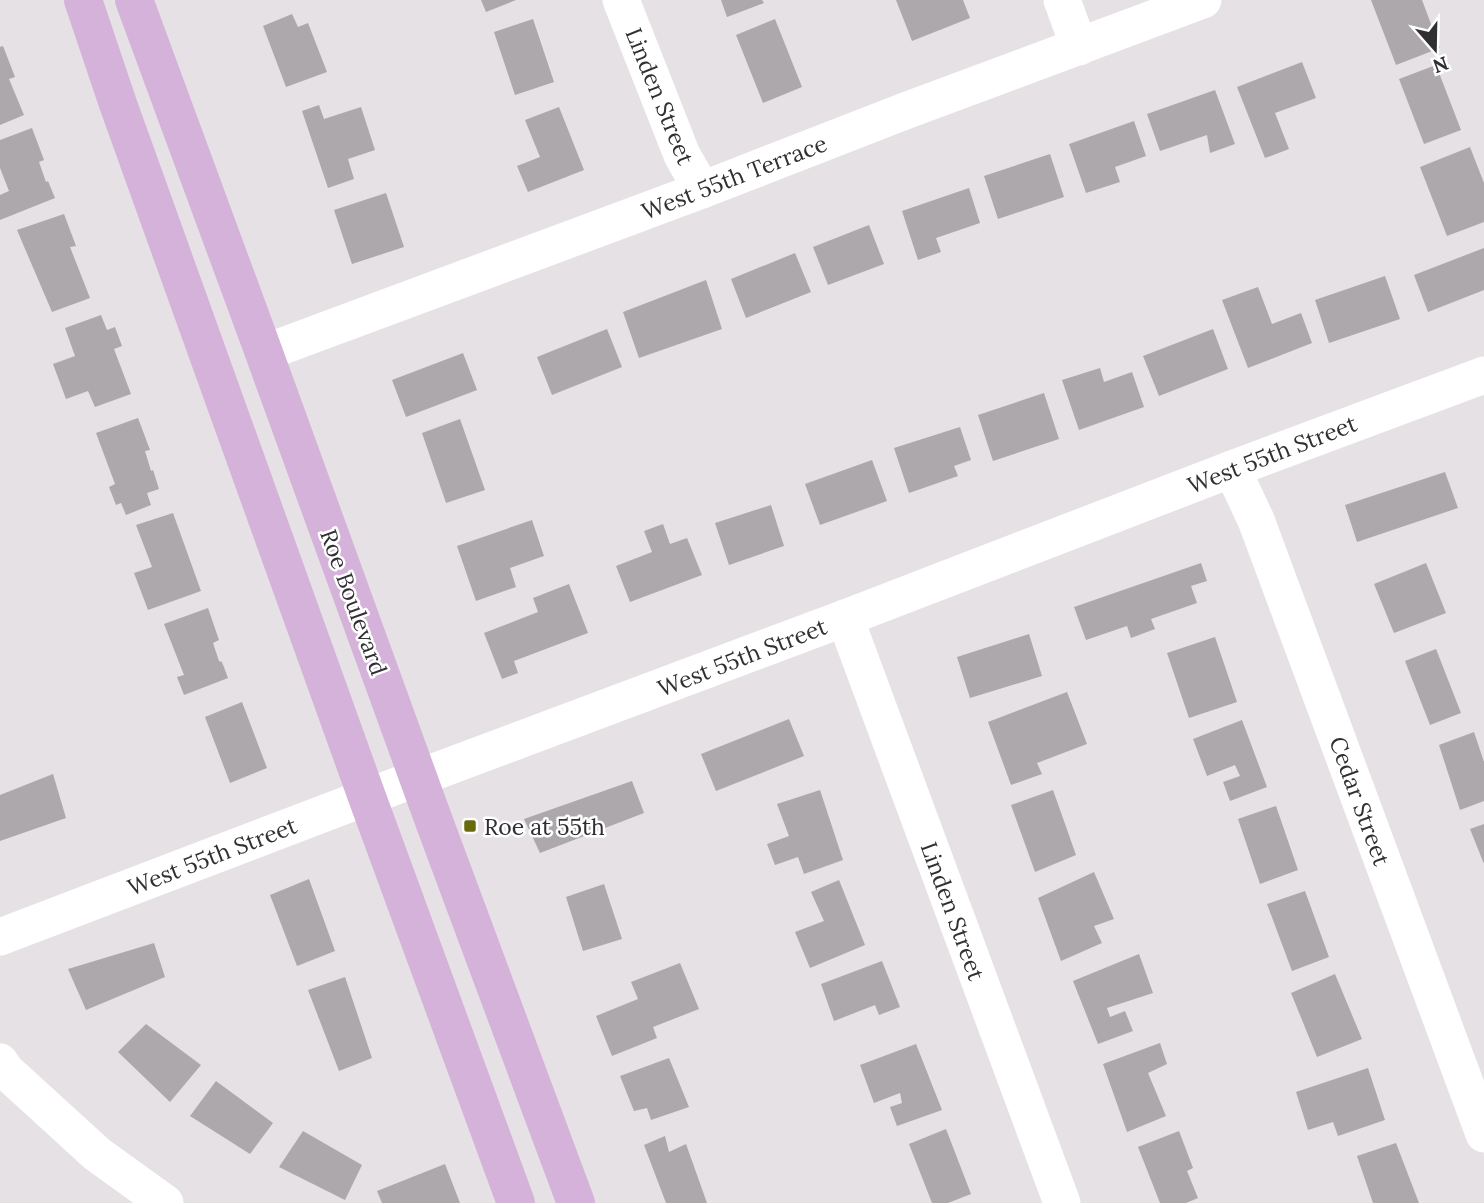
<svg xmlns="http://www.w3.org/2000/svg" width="1484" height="1203" font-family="Lora,serif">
  <rect width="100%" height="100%" fill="#e5e1e5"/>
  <!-- building -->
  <g fill="#aca8ac">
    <path d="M481 0H516L486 12Z"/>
    <path d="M721 0H762L764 3 727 17Z"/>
    <path d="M896 0H963L970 18 912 41Z"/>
    <path d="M1371 0H1422L1440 48 1396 65Z"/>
    <path d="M292 14 298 27 308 23 327 72 286 87 263 26Z"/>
    <path d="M533 19 554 82 515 95 494 32Z"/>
    <path d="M775 19 802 87 763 103 736 35Z"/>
    <path d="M3 46 15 77 9 79 24 115 0 125V47Z"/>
    <path d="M1302 62 1316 98 1275 113 1289 149 1265 158 1237 87Z"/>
    <path d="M1436 65 1461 130 1424 144 1399 79Z"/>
    <path d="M1215 90 1235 144 1210 153 1207 135 1160 151 1147 114Z"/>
    <path d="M319 105 324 119 361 107 375 150 348 159 354 179 328 188 302 111Z"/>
    <path d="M559 107 584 170 528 192 517 166 540 157 525 120Z"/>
    <path d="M1134 121 1146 156 1115 167 1120 182 1086 193 1069 144Z"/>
    <path d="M32 128 44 160 39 162 46 182 48 181 55 198 0 220V195L9 191 0 168V140Z"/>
    <path d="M1470 147 1484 183V222L1447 236 1420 167Z"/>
    <path d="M1050 154 1064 197 998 219 984 176Z"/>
    <path d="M969 188 980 223 936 238 941 252 918 260 902 211Z"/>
    <path d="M386 193 404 247 352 264 334 210Z"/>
    <path d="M64 214 76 246 70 247 90 298 52 312 17 230Z"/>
    <path d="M869 225 884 264 828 285 813 247Z"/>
    <path d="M1484 248V290L1428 312 1414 275Z"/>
    <path d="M795 253 811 292 746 318 731 279Z"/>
    <path d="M1385 276 1400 319 1329 343 1315 300Z"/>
    <path d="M706 280 722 329 639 358 623 312Z"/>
    <path d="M1258 287 1272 324 1301 313 1312 343 1248 368 1222 300Z"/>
    <path d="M101 315 107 330 115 327 122 346 114 349 131 394 95 407 88 391 66 399 53 364 75 356 65 328Z"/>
    <path d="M607 329 622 367 552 395 537 357Z"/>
    <path d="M1213 329 1228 369 1159 396 1143 356Z"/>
    <path d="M463 353 477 390 406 417 392 380Z"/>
    <path d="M1100 368 1104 382 1132 372 1144 407 1079 430 1062 380Z"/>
    <path d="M1044 393 1059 439 993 461 978 415Z"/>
    <path d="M138 418 150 450 145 451 151 471 153 470 159 489 147 493 151 505 126 515 121 503 116 505 109 487 115 484 96 433Z"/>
    <path d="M460 419 485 490 446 503 422 433Z"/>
    <path d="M960 427 971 460 954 466 958 476 909 493 894 448Z"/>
    <path d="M872 460 887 501 820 525 805 484Z"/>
    <path d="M1445 472 1458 508 1357 542 1345 505Z"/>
    <path d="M771 505 784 546 729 565 715 523Z"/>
    <path d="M173 513 201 591 148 610 134 573 152 567 136 525Z"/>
    <path d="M532 520 544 556 510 568 516 587 476 601 457 546Z"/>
    <path d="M663 524 670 544 687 538 702 575 630 602 616 566 652 552 644 531Z"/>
    <path d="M1201 563 1207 581 1191 586 1197 603 1151 619 1155 629 1131 638 1127 626 1086 640 1074 607Z"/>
    <path d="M1426 563 1446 613 1394 633 1374 584Z"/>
    <path d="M569 584 588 633 514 661 518 673 502 679 484 633 538 612 533 598Z"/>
    <path d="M208 608 219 640 213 643 219 661 222 662 228 678 184 695 177 677 184 675 164 624Z"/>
    <path d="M1029 634 1042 676 970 698 957 657Z"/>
    <path d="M1215 637 1237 702 1189 718 1167 653Z"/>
    <path d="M1436 649 1461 713 1430 725 1405 661Z"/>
    <path d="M1067 692 1087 744 1037 763 1042 774 1011 785 988 722Z"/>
    <path d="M242 702 267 768 230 783 205 717Z"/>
    <path d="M789 719 804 756 716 791 701 754Z"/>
    <path d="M1242 720 1267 787 1230 801 1223 782 1240 776 1235 765 1207 776 1193 739Z"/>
    <path d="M1474 732 1484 762V801L1460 810 1439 745Z"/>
    <path d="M53 774 66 818 0 841V795Z"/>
    <path d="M632 781 644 813 540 853 524 819Z"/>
    <path d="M820 790 843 860 804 874 798 857 775 865 767 844 789 836 777 804Z"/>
    <path d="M1053 790 1076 855 1035 872 1011 805Z"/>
    <path d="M1276 806 1298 870 1260 884 1238 819Z"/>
    <path d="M1484 824V864L1470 829Z"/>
    <path d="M1094 872 1114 919 1094 926 1102 943 1061 961 1038 898Z"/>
    <path d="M309 879 335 951 297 966 270 895Z"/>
    <path d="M839 880 865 945 810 968 795 932 824 921 811 892Z"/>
    <path d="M604 884 622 939 583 951 566 897Z"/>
    <path d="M1305 891 1329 957 1292 971 1267 904Z"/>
    <path d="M154 943 165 977 86 1010 68 969Z"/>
    <path d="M1139 954 1153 993 1107 1008 1110 1017 1125 1011 1133 1031 1098 1044 1073 981Z"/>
    <path d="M882 961 900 1007 879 1015 875 1005 834 1021 821 984Z"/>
    <path d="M680 963 699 1009 653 1027 657 1038 612 1056 596 1016 638 999 631 982Z"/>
    <path d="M1335 974 1362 1039 1317 1057 1291 993Z"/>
    <path d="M345 977 372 1058 339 1071 308 990Z"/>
    <path d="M146 1024 201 1065 170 1102 118 1052Z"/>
    <path d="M1160 1043 1167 1064 1148 1073 1166 1116 1127 1132 1103 1064Z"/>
    <path d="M916 1044 942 1110 897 1126 890 1107 902 1103 900 1093 874 1103 860 1065Z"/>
    <path d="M669 1058 689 1107 651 1120 647 1108 634 1111 620 1076Z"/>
    <path d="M1368 1068 1385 1120 1338 1136 1333 1122 1308 1130 1296 1092Z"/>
    <path d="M216 1081 273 1123 250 1154 190 1116Z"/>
    <path d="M946 1129 971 1194 948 1203H932L909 1144Z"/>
    <path d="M303 1131 362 1165 345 1200 279 1167Z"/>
    <path d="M1179 1131 1193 1168 1187 1171 1198 1198 1186 1203H1160L1138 1147Z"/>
    <path d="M665 1136 669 1152 686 1144 707 1203H666L644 1145Z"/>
    <path d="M1396 1143 1419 1203H1373L1357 1156Z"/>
    <path d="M445 1164 460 1203H382L377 1191Z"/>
  </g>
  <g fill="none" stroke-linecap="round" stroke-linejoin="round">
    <!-- minor -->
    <g stroke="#fff" stroke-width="37">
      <path d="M621 0 682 155 702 190"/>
      <path d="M1062 0 1079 47"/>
      <path d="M264 353 702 190 905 111 1203 0"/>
      <path d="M1232 469 1256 520 1484 1134"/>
      <path d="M845 618 1062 1203"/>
      <path d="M0 937 367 797 845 618 1232 469 1484 375"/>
      <path d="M0 1062 6 1071 97 1154 165 1203"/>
    </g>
    <!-- major -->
    <g stroke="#d5b2da" stroke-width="38">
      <path d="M83 0 118 104 367 797 516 1203"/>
      <path d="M134 0 264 353 435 824 576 1203"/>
    </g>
  </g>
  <!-- markers -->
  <rect fill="#676b0c" stroke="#fff" stroke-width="2.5" x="463" y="819" width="14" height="14" rx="3.5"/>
  <g text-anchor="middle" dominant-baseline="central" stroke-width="5" stroke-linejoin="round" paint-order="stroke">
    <!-- street labels -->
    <g font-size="23" fill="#302f31" stroke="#fff">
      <text transform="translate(660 96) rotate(68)">Linden Street</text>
      <text transform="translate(734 177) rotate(-21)">West 55th Terrace</text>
      <text transform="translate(1272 454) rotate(-21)">West 55th Street</text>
      <text transform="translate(354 602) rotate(70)">Roe Boulevard</text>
      <text transform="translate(742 657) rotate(-21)">West 55th Street</text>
      <text transform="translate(1360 801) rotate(70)">Cedar Street</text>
      <text transform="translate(212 856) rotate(-21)">West 55th Street</text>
      <text transform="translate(953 911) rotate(70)">Linden Street</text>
    </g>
    <!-- poi labels -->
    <g font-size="23" fill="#302f31" stroke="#fff" text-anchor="start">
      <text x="484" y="826">Roe at 55th</text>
    </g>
  </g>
  <!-- north arrow -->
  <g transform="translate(1435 49) rotate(160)" stroke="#ffffff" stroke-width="5" paint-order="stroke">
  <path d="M0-5L12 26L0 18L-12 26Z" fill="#302f31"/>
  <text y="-10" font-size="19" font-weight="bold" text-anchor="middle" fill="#302f31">N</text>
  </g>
</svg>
